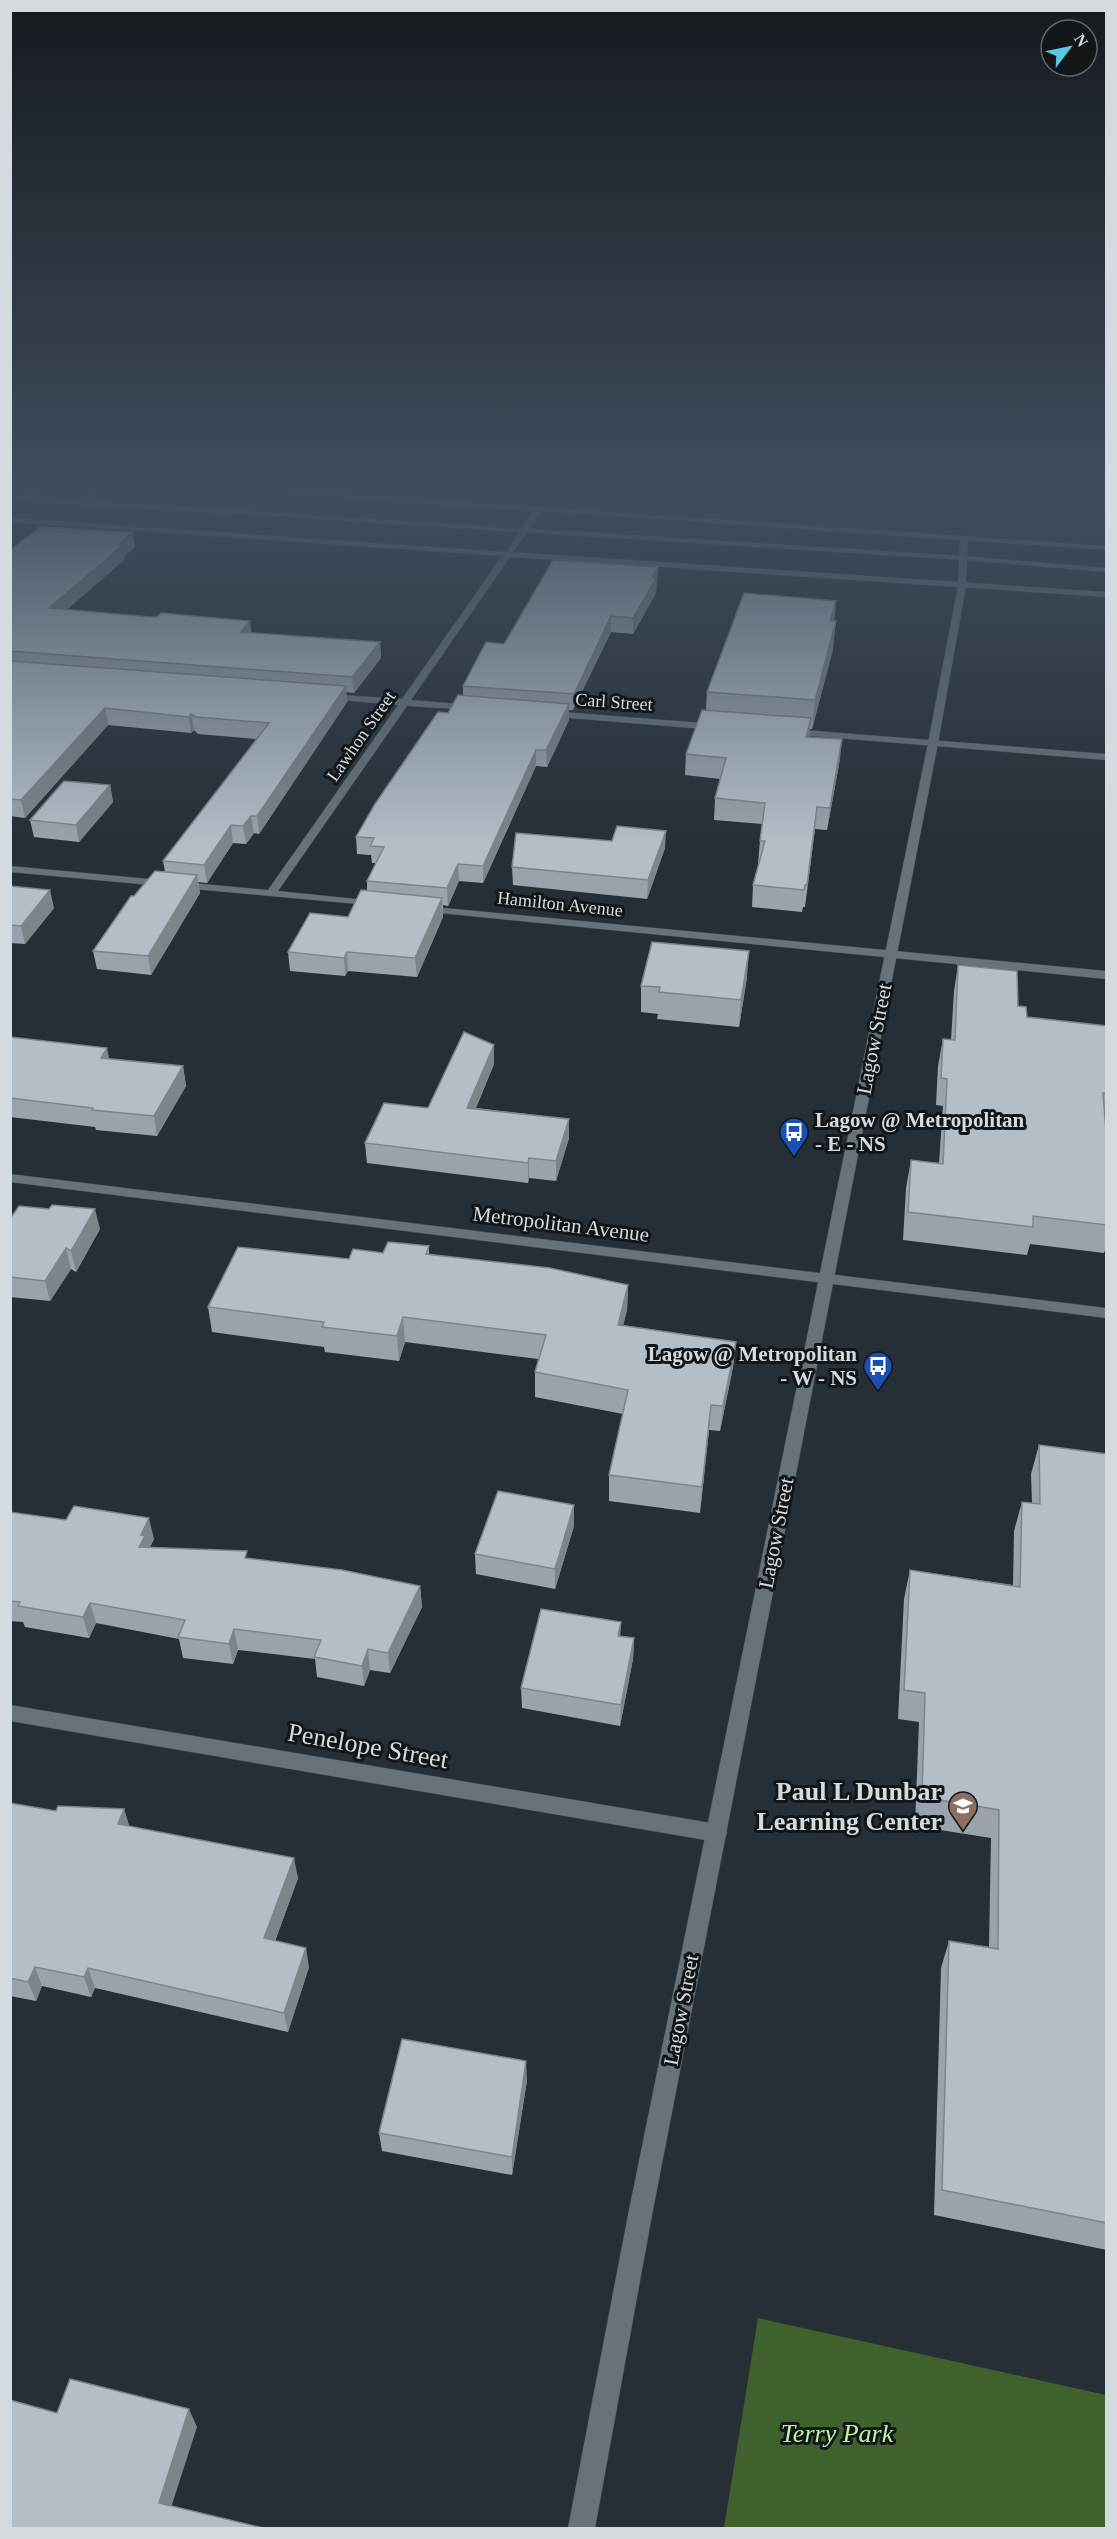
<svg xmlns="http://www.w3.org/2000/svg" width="1117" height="2539" font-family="Georgia,serif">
  <rect width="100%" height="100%" fill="#262f36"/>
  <!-- green -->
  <path fill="#3e612d" d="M758 2318 1106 2395V2528H724Z"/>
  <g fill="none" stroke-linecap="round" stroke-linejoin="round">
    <!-- minor casing -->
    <g stroke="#414a4f" stroke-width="1">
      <g id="minor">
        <path d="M33 490H42L28 501H22V497Z"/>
        <path d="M93 490H101L85 505H79V501Z"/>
        <path d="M537 506 544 508 513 552 1106 592V597L510 557 411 700 471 705 474 706V710L407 706 278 891 375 901 379 902V906L10 872V866L268 890 398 705 327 699 324 698V694L402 699 502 556 10 522V518L506 552Z"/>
        <path d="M549 711 716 724 721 727 716 730 546 716V712Z"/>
        <path d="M791 729 1106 754V760L788 734 786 732Z"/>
        <path d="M423 906 1106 971V979L419 911V907Z"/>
        <path d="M10 1174 1106 1308V1318L10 1182Z"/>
        <path d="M10 1705 717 1824 724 1826 727 1833 724 1840 717 1842 10 1721Z"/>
      </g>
    </g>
    <!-- tertiary casing -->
    <g stroke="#414a4f" stroke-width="1">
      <path id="tertiary" d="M964 535 968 537 966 586 938 743 652 2215 595 2528H568L628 2215 928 743 958 586 960 537Z"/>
    </g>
    <!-- secondary casing -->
    <g stroke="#414a4f" stroke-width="1">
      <g id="secondary">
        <path d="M256 490H294L1106 546V550L260 492Z"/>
        <path d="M10 496 963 556 1106 568V572L963 560 10 500Z"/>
      </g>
    </g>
    <!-- minor -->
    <use href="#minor" fill="#677279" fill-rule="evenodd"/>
    <!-- tertiary -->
    <use href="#tertiary" fill="#677279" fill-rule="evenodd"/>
    <!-- secondary -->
    <use href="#secondary" fill="#677279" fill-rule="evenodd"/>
  </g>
  <!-- wall -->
  <g fill="#9aa3ab">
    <path d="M132 532 135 547 124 556 125 559 67 609 151 617 250 621 251 633 380 642 381 658 354 693 346 692 347 702 259 834 254 833 246 844 233 843 207 883 198 882 200 893 151 975 97 969 93 951 134 896 165 872 163 861 257 739 198 734 194 730 191 733 108 725 25 818 10 816V550Z"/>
    <path d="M658 567 656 593 633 634 611 632 573 710H569V720L547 767 536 766 483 883 459 881 448 906 443 905V917L417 977 348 971 345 976 290 971 288 952 348 917 367 891V881L376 863H372L371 855 357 854 356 837 448 713 463 696V686L504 644Z"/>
    <path d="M836 601 834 621 833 649 812 729H810L809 737 840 759 827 830 815 829 805 907H803L802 912 752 907 753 885 759 863H758L760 841 762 824 714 820 715 798 720 779 685 775 686 754 706 710 707 692Z"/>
    <path d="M110 785 113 802 79 842 34 837 30 820Z"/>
    <path d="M665 848 647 899 513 885 512 867Z"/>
    <path d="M10 886 54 908 25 944 10 943Z"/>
    <path d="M958 965 1018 1006 1027 1017 1107 1026V1122L1105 1121 1107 1144V1245L1104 1253 1030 1244 1027 1255 903 1240 906 1188 911 1160 939 1163 943 1106 936 1105 938 1066 943 1039 951 1040 954 991Z"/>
    <path d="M747 977 739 1027 657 1019 658 1014 641 1012V986Z"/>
    <path d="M10 1037 109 1059 183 1066 186 1086 157 1136 96 1130 95 1127 10 1117Z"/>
    <path d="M494 1045V1064L476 1108 569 1119V1138L556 1181 529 1178 528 1183 367 1163 365 1143 428 1108Z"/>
    <path d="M10 1219 100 1229 76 1272 71 1269 50 1301 10 1297Z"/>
    <path d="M429 1246V1254L628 1285 627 1310 623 1325 736 1342 733 1367 720 1431 709 1430 700 1513 609 1501V1475L623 1414 535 1397V1372L538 1359 405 1342 399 1361 325 1352 324 1347 212 1332 208 1307 383 1253Z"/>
    <path d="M1039 1445 1107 1454V2250L934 2215 941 1968 949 1941 989 1947 991 1838 915 1826 919 1722 898 1719 904 1599 910 1570 1013 1585 1014 1531 1022 1502 1032 1503 1031 1474Z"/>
    <path d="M10 1512 154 1539 150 1547 249 1559 420 1586 422 1607 390 1673 370 1670 364 1686 317 1677 315 1659 238 1650 233 1664 183 1658 179 1639 96 1623 89 1638 25 1627 23 1622 10 1621Z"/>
    <path d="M574 1526 555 1589 476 1574 475 1554Z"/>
    <path d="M620 1636 634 1638 633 1659 620 1726 522 1708 521 1688Z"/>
    <path d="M10 1803 56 1811 124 1809 129 1826 298 1878 275 1941 309 1967 288 2032 95 1988 91 1997 42 1986 36 2001 10 1996Z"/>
    <path d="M527 2080 512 2175 382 2151 379 2133Z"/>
  </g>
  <!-- shaded-wall -->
  <g fill="#7d858b">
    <path d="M132 532 135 547 124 556 125 559 52 623 49 608Z"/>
    <path d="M658 567 656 593 633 634V618Z"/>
    <path d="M836 601 833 628 830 621Z"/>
    <path d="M611 616V632L573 710 574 694Z"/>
    <path d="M250 621 251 637 241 632Z"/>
    <path d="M836 621 833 649 812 729 815 700Z"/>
    <path d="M380 642 381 658 354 693 352 677Z"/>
    <path d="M346 686 347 702 259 834 257 816Z"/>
    <path d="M569 704V720L547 767 546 750Z"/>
    <path d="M105 708 108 725 25 818 21 800Z"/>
    <path d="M191 714 194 730 191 733 189 717Z"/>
    <path d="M811 718 809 739 806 737Z"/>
    <path d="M842 739 840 759 827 830 830 808Z"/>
    <path d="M536 750V766L483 883V866Z"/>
    <path d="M110 785 113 802 79 842 76 825Z"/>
    <path d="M251 816 254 833 246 844 243 826Z"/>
    <path d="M231 825 233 843 207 883 204 865Z"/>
    <path d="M666 831 665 848 647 899 648 880Z"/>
    <path d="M458 864 459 881 448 906 447 888Z"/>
    <path d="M197 875 200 893 151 975 148 956Z"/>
    <path d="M50 890 54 908 25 944 21 926Z"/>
    <path d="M442 898 443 917 417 977 415 958Z"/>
    <path d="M749 951 747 977 739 1027 741 1000Z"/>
    <path d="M347 952 348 971 345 976 344 958Z"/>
    <path d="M494 1045V1064L468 1127 467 1108Z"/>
    <path d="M107 1048 111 1068 101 1058Z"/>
    <path d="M183 1066 186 1086 157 1136 154 1116Z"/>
    <path d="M569 1119V1138L556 1181V1161Z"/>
    <path d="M529 1158V1178L528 1183V1163Z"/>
    <path d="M95 1209 100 1229 76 1272 71 1251Z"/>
    <path d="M66 1248 71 1269 50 1301 45 1281Z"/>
    <path d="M628 1285 627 1310 617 1350 618 1325Z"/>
    <path d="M403 1317 405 1342 399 1361 397 1336Z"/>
    <path d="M736 1342 733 1367 720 1431 723 1406Z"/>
    <path d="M711 1405 709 1430 700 1513 702 1487Z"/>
    <path d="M574 1505V1526L555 1589V1569Z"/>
    <path d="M149 1518 154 1539 148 1551 139 1547 141 1535Z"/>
    <path d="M420 1586 422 1607 390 1673 388 1653Z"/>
    <path d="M90 1603 96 1623 89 1638 83 1617Z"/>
    <path d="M621 1622 620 1642 618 1636Z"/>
    <path d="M234 1629 238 1650 233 1664 229 1644Z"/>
    <path d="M634 1638 633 1659 620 1726 621 1705Z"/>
    <path d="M368 1649 370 1670 364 1686 362 1666Z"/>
    <path d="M124 1809 130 1829 118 1824Z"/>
    <path d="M294 1858 298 1878 269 1958 264 1938Z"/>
    <path d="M306 1948 309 1967 288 2032 284 2013Z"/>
    <path d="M35 1967 42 1986 36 2001 28 1982Z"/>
    <path d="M88 1968 95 1988 91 1997 84 1977Z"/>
    <path d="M526 2061 527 2080 512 2175V2157Z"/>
    <path d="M189 2409 197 2427 167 2520 159 2503Z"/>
  </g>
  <!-- building -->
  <g fill="#b3bec7" stroke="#7d858b" stroke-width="1.5">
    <path d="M40 527 132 532 119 544 123 545 49 608 151 617H157L161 613 250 621 241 632 380 642 352 677 10 651V550Z"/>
    <path d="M553 560 658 567 652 578H656L633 618 611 616 574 694 463 686 486 642 504 644Z"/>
    <path d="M744 593 836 601 830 621H836L815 700 707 692Z"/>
    <path d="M10 661 346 686 257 816H251L243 826 231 825 204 865 163 861 269 723 196 717 191 714 189 717 105 708 21 800 10 799Z"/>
    <path d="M458 695 569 704 546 750H536L483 866 458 864 447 888 367 881 384 847 370 846 374 838 356 837 375 804 438 712 448 713Z"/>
    <path d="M702 710 811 718 806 737 842 739 830 808 817 807 807 885H805L804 890 753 885 765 841H760L765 803 715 798 726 758 686 754Z"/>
    <path d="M64 781 110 785 76 825 30 820Z"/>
    <path d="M617 826 666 831 648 880 512 867 516 833 612 841Z"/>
    <path d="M155 871 197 875 148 956 93 951 131 896H134Z"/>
    <path d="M10 886 50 890 21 926 10 925Z"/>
    <path d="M361 890 442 898 415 958 347 952 344 958 288 952 310 913 348 917Z"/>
    <path d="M652 942 749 951 741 1000 659 992 660 987 641 986Z"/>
    <path d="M958 965 1017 971 1018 1006 1026 1007 1027 1017 1107 1026V1094L1103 1093 1107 1144V1225L1033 1216V1227L908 1212 911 1160 943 1164 947 1079 941 1078 943 1039 955 1040Z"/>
    <path d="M464 1032 494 1045 467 1108 569 1119 556 1161 529 1158 528 1163 365 1143 384 1103 428 1108Z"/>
    <path d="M10 1037 107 1048 101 1058 183 1066 154 1116 92 1110 93 1108 10 1098Z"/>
    <path d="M52 1205 95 1209 71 1251 66 1248 45 1281 10 1277V1219L19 1206 49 1209Z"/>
    <path d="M388 1242 429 1246 426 1254 550 1268 628 1285 618 1325 736 1342 723 1406 711 1405 702 1487 609 1475 628 1390 535 1372 546 1335 403 1317 397 1336 322 1327 324 1322 208 1307 238 1247 349 1259 353 1249 383 1253Z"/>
    <path d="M1039 1445 1107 1454V2223L942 2190 949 1941 998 1949 999 1810 922 1797 925 1693 904 1690 910 1570 1020 1587 1022 1502 1040 1504Z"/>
    <path d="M498 1491 574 1505 555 1569 475 1554Z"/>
    <path d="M74 1506 149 1518 141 1535 145 1536 139 1547 247 1551 245 1558 342 1570 420 1586 388 1653 368 1649 362 1666 314 1657 321 1640 234 1629 229 1644 178 1637 185 1620 90 1603 83 1617 18 1606 20 1602 10 1601V1512L66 1520Z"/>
    <path d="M541 1609 621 1622 618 1636 634 1638 621 1705 521 1688Z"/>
    <path d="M10 1803 56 1811 58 1806 124 1809 118 1824 294 1858 264 1938 306 1948 284 2013 88 1968 84 1977 35 1967 28 1982 10 1978Z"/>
    <path d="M402 2039 526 2061 512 2157 379 2133Z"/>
    <path d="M70 2379 189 2409 159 2503 267 2529H10V2400L57 2413Z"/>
  </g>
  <!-- sky -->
  <linearGradient id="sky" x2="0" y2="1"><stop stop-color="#151a1e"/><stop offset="0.58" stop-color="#414d5d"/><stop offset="1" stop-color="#414d5d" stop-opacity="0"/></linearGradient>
  <rect width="1117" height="845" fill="url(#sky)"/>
  <!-- icons -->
  <defs>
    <g id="bus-pin" transform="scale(1.5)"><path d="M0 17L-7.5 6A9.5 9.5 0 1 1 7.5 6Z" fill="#1a4fb4" stroke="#121619"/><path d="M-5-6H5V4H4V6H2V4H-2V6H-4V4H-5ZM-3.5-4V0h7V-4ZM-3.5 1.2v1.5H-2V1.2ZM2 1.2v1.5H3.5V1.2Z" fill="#fff"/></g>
    <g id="school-pin" transform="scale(1.5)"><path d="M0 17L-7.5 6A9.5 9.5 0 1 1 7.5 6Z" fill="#8d6e63" stroke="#121619"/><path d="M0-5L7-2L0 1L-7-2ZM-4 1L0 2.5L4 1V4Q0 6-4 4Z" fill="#fff"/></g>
  </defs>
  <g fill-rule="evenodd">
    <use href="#bus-pin" x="794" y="1132"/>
    <use href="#bus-pin" x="878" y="1366"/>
    <use href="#school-pin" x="963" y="1806"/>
  </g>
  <g text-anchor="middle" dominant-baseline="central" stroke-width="6" stroke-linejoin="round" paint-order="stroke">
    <!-- far-street labels -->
    <g font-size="18" fill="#d4dade" stroke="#121619">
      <text transform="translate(614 702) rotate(4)">Carl Street</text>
      <text transform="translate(361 736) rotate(-55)">Lawhon Street</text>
      <text transform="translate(560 904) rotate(6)">Hamilton Avenue</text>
    </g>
    <!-- street labels -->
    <g font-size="21" fill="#d4dade" stroke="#121619">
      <text transform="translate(874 1039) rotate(-79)">Lagow Street</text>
      <text transform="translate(561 1224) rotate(7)">Metropolitan Avenue</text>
      <text transform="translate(776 1533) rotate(-79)">Lagow Street</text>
      <text transform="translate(681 2010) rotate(-79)">Lagow Street</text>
    </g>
    <!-- poi labels -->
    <g font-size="21" font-weight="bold" fill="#d4dade" stroke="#121619" text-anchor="start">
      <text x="815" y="1120">Lagow @ Metropolitan<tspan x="815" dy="24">- E - NS</tspan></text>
      <text x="857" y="1354" text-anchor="end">Lagow @ Metropolitan<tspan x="857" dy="24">- W - NS</tspan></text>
    </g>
    <!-- near-street labels -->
    <g font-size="26" fill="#d4dade" stroke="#121619">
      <text transform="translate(368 1746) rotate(10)">Penelope Street</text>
    </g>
    <!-- near-poi labels -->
    <g font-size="26" font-weight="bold" fill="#d4dade" stroke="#121619" text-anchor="end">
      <text x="942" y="1791">Paul L Dunbar<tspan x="942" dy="30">Learning Center</tspan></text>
    </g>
    <!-- near-park labels -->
    <g font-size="26" font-style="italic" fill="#b8f899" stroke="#121619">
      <text x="837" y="2433">Terry Park</text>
    </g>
  </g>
  <!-- border -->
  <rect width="1117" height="2539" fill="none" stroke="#d4dade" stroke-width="24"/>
  <!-- north arrow -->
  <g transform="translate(1069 48) rotate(58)"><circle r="28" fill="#121619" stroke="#606468" stroke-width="1.5"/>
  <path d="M0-4.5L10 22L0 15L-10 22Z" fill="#57c9e2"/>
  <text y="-9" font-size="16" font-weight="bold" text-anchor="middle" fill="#d4dade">N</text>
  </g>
</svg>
